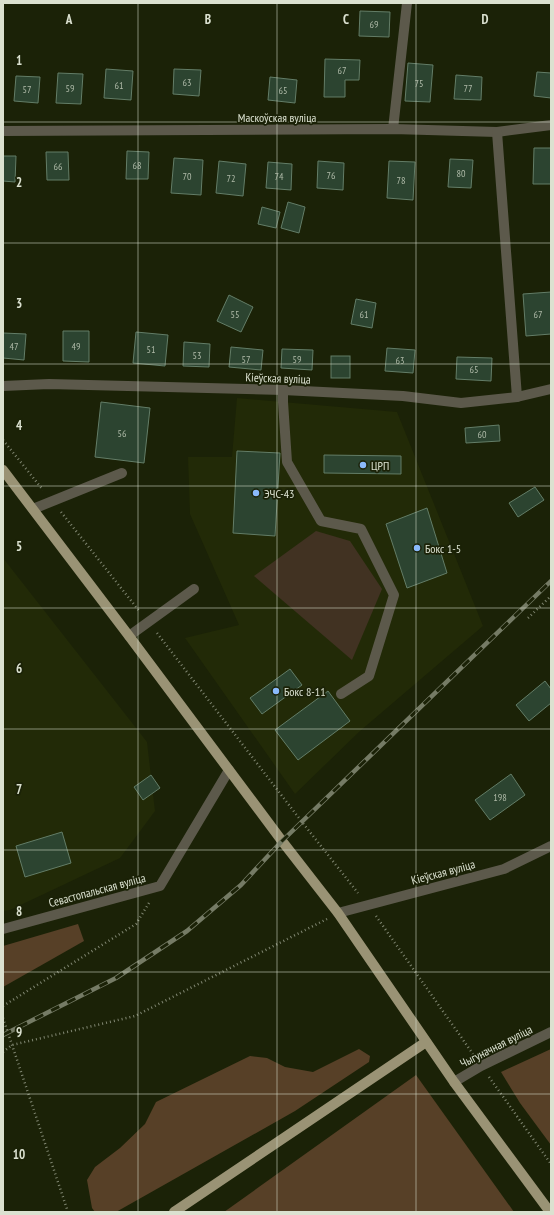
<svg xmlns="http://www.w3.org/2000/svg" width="554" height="1215" font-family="'PT Sans Narrow',sans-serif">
  <rect width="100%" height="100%" fill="#1b2207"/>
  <!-- built -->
  <g fill="#222a07">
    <path d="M237 398 397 412 483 626 360 731 295 794 185 638 239 625 190 514 188 457H232Z"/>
    <path d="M3 558 147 742 155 811 120 858 10 910 3 911Z"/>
  </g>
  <!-- green -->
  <path fill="#413222" d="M316 531 350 541 382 589 352 660 254 576Z"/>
  <!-- forest -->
  <g fill="#574027">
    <path d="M78 924 84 941 3 987V946Z"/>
    <path d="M359 1049 370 1056 369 1062 295 1111 116 1212H95L92 1208 87 1180 95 1167 120 1148 145 1124 156 1102 250 1056 267 1058 285 1067 313 1072Z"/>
    <path d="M551 1049V1145L520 1103 501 1072Z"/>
    <path d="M416 1075 514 1212H224Z"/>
  </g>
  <!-- building -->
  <g fill="#2c4430" stroke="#637d67">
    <path d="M360 11 390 12 389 37 359 36Z"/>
    <path d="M325 59 360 60 359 80H345V97H324Z"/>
    <path d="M408 63 433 65 430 102 405 101Z"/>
    <path d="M106 69 133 71 131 100 104 98Z"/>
    <path d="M174 69 201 70 199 96 173 94Z"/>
    <path d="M537 72 551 73V98L534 96Z"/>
    <path d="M58 73 83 74 81 104 56 103Z"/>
    <path d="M456 75 482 77 481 100 454 99Z"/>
    <path d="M16 76 40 77 38 103 14 101Z"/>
    <path d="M270 77 297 80 295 103 268 100Z"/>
    <path d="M534 148H551V184H533Z"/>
    <path d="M127 151 149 152 148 179H126Z"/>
    <path d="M46 152H68L69 180H47Z"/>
    <path d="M3 156H16L15 182 3 181Z"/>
    <path d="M174 158 203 160 201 195 171 193Z"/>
    <path d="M450 159 473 160 471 188 448 187Z"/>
    <path d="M219 161 246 164 243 196 216 193Z"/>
    <path d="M318 161 344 163 343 190 317 188Z"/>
    <path d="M389 161 415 162 413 200 387 198Z"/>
    <path d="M268 162 292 164 291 190 266 188Z"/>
    <path d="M288 202 305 207 299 233 281 228Z"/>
    <path d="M262 207 280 212 276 228 258 224Z"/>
    <path d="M551 292V334L526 336 523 294Z"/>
    <path d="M229 295 253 307 241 332 217 321Z"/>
    <path d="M356 299 376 303 372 328 351 324Z"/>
    <path d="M63 331H89V362L63 361Z"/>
    <path d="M136 332 168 335 165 366 133 363Z"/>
    <path d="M3 333 26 334 24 360 3 358Z"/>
    <path d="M184 342 210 344 209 367 183 366Z"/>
    <path d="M231 347 263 350 261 370 229 367Z"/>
    <path d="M387 348 415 350 413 373 385 371Z"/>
    <path d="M282 349 313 350 312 370 281 368Z"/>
    <rect x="331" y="356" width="19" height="22"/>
    <path d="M457 357 492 358 491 381 456 379Z"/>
    <path d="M101 402 150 408 144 463 95 457Z"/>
    <path d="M499 425 500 441 466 443 465 428Z"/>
    <path d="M237 451 280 453 275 536 233 533Z"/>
    <path d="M324 455 401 456V474L324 473Z"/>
    <path d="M535 487 544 500 518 517 509 503Z"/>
    <path d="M427 508 447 573 407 588 386 524Z"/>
    <path d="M290 669 302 685 262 714 250 698Z"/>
    <path d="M545 681 551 689V703L529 721 516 705Z"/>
    <path d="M328 691 350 721 298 760 275 730Z"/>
    <path d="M511 774 525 795 490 820 475 800Z"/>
    <path d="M151 775 160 788 143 800 134 787Z"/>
    <path d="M62 832 71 863 25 877 16 846Z"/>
  </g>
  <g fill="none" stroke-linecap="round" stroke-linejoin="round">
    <!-- path -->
    <g stroke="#818772" stroke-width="2.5" stroke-dasharray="1 3" stroke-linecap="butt">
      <path d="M3 440 43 490"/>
      <path d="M61 512 140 612"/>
      <path d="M528 618 551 596"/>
      <path d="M157 633 302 822 358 893"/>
      <path d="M376 916 473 1054"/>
      <path d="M3 1006 136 924 149 903"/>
      <path d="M3 1018 68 1212"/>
      <path d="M3 1052 12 1045 135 1016 327 919"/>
      <path d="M489 1077 551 1164"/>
    </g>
    <!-- minor -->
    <g stroke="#5c594b" stroke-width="10">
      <path d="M393 129 407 3"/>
      <path d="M3 131 393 129 497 132 551 125"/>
      <path d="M497 132 517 397"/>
      <path d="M3 386 49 384 283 390 403 396 461 403 517 397 551 389"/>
      <path d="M283 390V402L287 462 321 521 361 529 394 595 369 676 341 694"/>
      <path d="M33 509 122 473"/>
      <path d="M129 636 194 589"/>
      <path d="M338 913 504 869 551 846"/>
      <path d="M3 929 160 886 229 770"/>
      <path d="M454 1082 481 1066 551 1032"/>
    </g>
    <!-- major -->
    <g stroke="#9a9375" stroke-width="10">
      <path d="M3 470 129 636 282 841 338 913 454 1082 550 1212"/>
      <path d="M174 1212 426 1042"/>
    </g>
    <!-- rail casing -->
    <g stroke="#757b65" stroke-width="4.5">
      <path id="rail" d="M3 1035 116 978 187 931 241 885 282 841 551 581"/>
    </g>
    <!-- rail -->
    <use href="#rail" stroke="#1b2207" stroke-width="3" stroke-dasharray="9" stroke-linecap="butt"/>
  </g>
  <!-- grid -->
  <path fill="none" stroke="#dbe1d0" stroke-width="1" stroke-opacity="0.55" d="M138 3V1212M277 3V1212M416 3V1212M3 122H551M3 243H551M3 364H551M3 486H551M3 608H551M3 729H551M3 850H551M3 972H551M3 1094H551"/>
  <!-- markers -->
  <g fill="#8abafc" stroke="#1b2207" stroke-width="1.5">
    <circle cx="363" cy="465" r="4"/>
    <circle cx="256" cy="493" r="4"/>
    <circle cx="417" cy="548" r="4"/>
    <circle cx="276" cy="691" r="4"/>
  </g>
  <g text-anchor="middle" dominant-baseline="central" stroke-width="3.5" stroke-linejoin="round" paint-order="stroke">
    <!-- number labels -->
    <g font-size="10" fill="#afbaa8">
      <text x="374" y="24">69</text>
      <text x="342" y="70">67</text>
      <text x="187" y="82">63</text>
      <text x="419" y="83">75</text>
      <text x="119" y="85">61</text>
      <text x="70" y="88">59</text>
      <text x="468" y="88">77</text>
      <text x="27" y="89">57</text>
      <text x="283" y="90">65</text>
      <text x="137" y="165">68</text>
      <text x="58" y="166">66</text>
      <text x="461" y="173">80</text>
      <text x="331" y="175">76</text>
      <text x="187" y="176">70</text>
      <text x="279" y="176">74</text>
      <text x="231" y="178">72</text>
      <text x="401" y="180">78</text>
      <text x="235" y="314">55</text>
      <text x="364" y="314">61</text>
      <text x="538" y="314">67</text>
      <text x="14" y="346">47</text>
      <text x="76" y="346">49</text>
      <text x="151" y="349">51</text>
      <text x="197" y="355">53</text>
      <text x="246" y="359">57</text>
      <text x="297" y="359">59</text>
      <text x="400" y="360">63</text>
      <text x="474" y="369">65</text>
      <text x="122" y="433">56</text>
      <text x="482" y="434">60</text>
      <text x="500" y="797">198</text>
    </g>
    <!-- street labels -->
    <g font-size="12" fill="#dbe1d0" stroke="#1b2207">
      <text x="277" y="117">Маскоўская вуліца</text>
      <text transform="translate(278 378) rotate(2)">Кіеўская вуліца</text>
      <text transform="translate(443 872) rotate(-15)">Кіеўская вуліца</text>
      <text transform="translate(97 890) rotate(-15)">Севастопальская вуліца</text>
      <text transform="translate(496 1046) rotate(-27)">Чыгуначная вуліца</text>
    </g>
    <!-- poi labels -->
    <g font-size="12" fill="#dbe1d0" stroke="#1b2207" text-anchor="start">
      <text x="371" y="465">ЦРП</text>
      <text x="264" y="493">ЭЧС-43</text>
      <text x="425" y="548">Бокс 1-5</text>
      <text x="284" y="691">Бокс 8-11</text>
    </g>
  </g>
  <g font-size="13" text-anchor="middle" font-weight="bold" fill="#dbe1d0" stroke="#1b2207" stroke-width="3.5" stroke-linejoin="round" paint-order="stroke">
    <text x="69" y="24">A</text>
    <text x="208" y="24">B</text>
    <text x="346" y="24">C</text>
    <text x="485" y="24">D</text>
    <text x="19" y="65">1</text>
    <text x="19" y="187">2</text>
    <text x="19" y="308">3</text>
    <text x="19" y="430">4</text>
    <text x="19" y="551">5</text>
    <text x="19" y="673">6</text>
    <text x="19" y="794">7</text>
    <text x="19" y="916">8</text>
    <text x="19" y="1037">9</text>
    <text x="19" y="1159">10</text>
  </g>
  <!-- border -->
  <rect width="554" height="1215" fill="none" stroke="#dbe1d0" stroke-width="8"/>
</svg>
